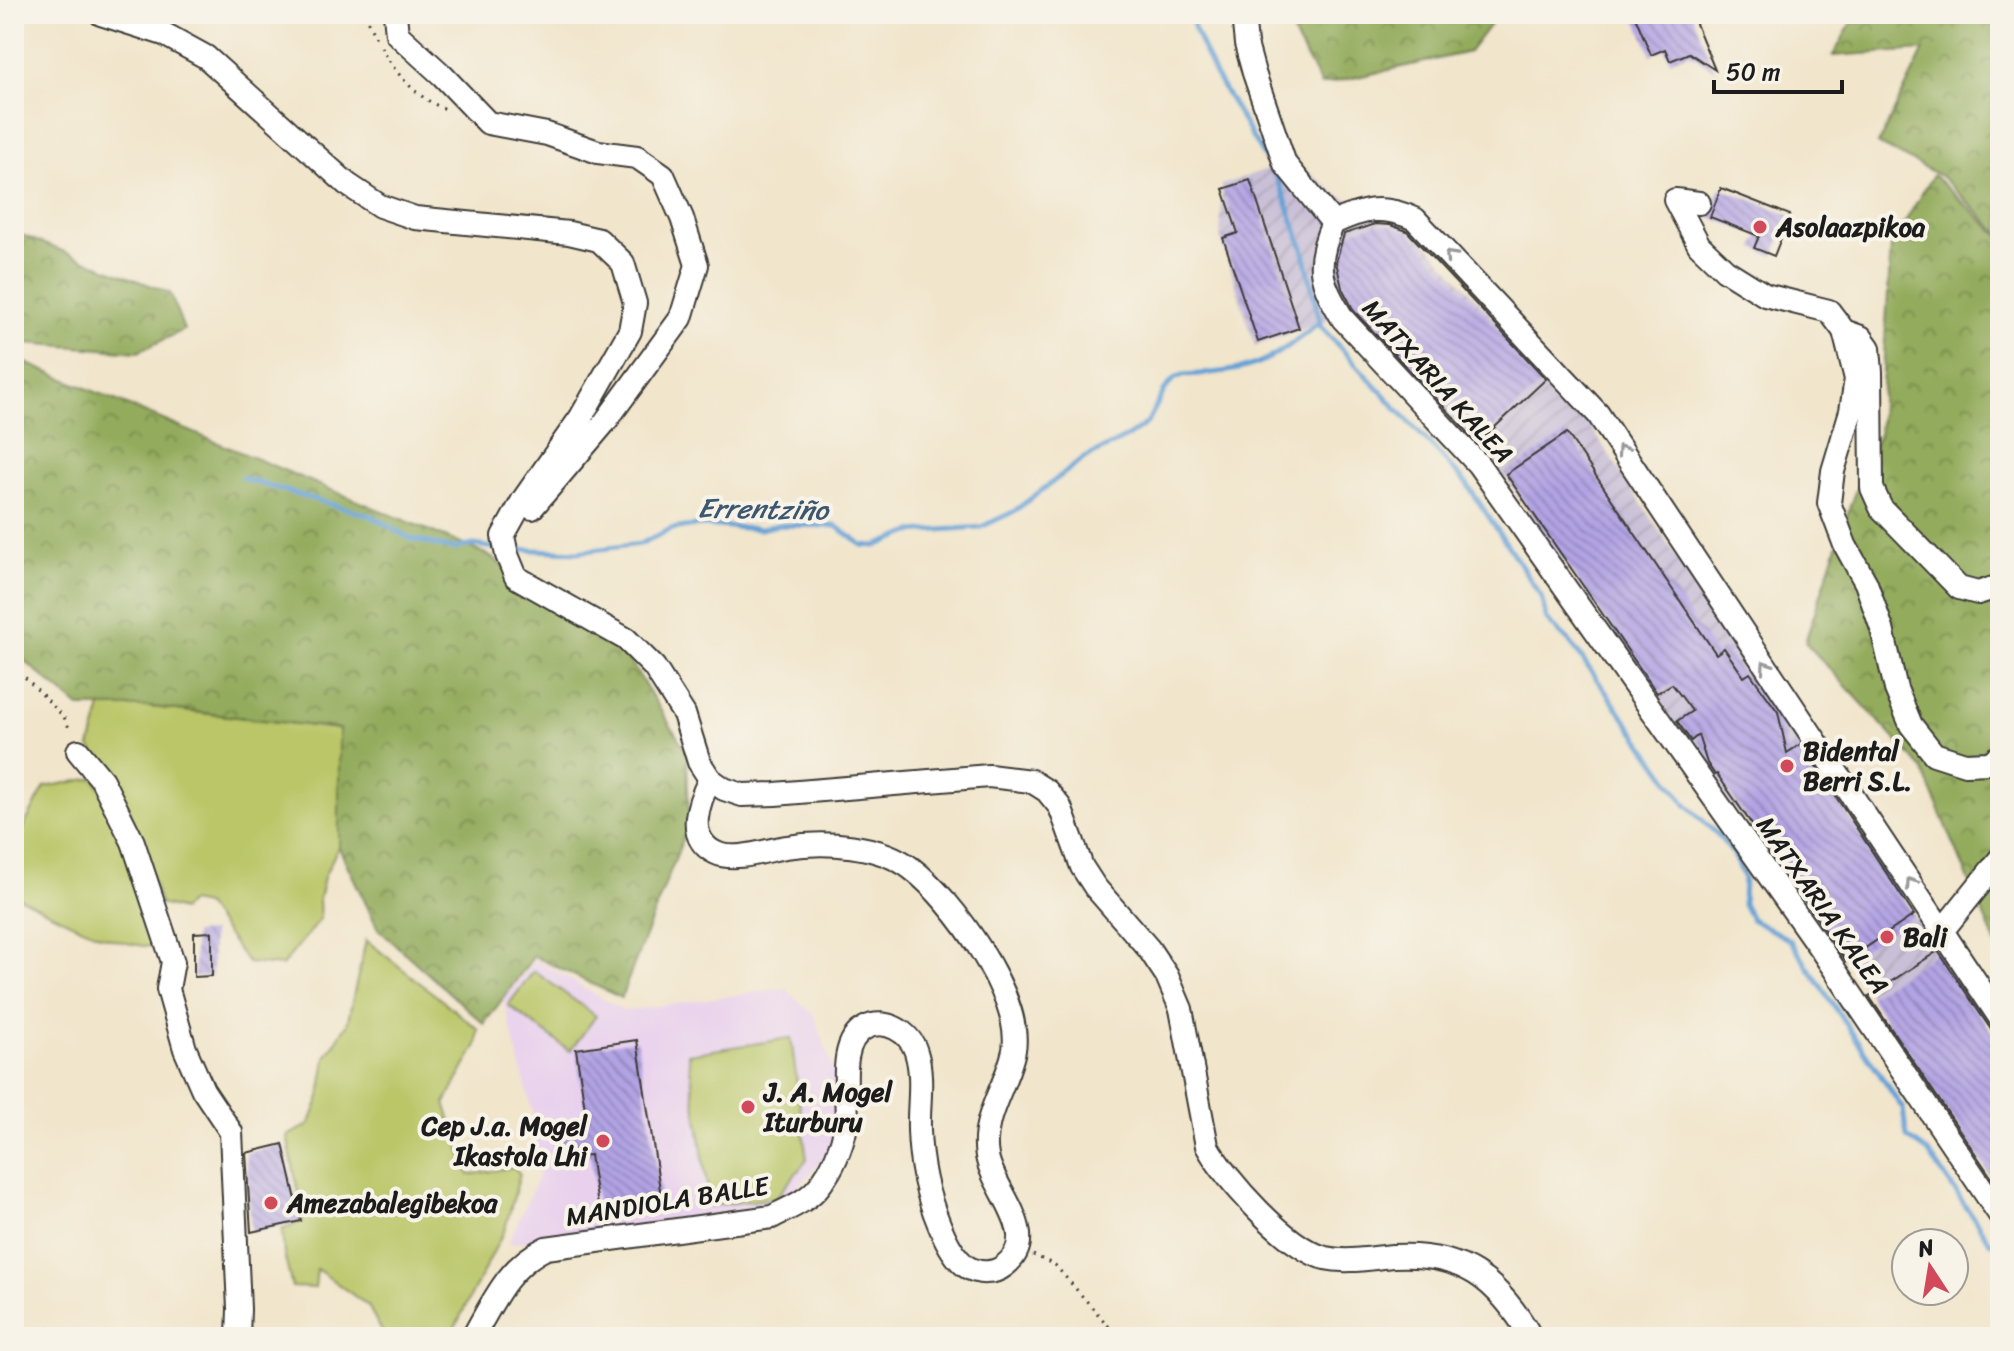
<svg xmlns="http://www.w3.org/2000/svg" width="2014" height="1351" font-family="Sriracha,sans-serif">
  <defs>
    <pattern id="industrial-furrows" width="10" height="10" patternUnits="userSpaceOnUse" patternTransform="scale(2)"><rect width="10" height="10" fill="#c9bfd7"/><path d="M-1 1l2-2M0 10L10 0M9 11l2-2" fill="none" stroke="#aca4b8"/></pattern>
    <pattern id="forest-crowns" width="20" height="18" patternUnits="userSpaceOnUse" patternTransform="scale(2)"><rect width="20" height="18" fill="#93ab5c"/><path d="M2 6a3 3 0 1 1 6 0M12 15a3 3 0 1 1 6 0" fill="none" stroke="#778a4b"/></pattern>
    <pattern id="building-back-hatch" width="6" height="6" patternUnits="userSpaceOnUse" patternTransform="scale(2)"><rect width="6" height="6" fill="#b2a3e4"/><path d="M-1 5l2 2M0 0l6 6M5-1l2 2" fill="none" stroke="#9084b8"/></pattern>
  </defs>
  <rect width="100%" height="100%" fill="#f7f3e8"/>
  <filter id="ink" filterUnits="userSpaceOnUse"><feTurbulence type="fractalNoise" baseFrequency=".0125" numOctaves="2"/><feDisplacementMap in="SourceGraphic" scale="16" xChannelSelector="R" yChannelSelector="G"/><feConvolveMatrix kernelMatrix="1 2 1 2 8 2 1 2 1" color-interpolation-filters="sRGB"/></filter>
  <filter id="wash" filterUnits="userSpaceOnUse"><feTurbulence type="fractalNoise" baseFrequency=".006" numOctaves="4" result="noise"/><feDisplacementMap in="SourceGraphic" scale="32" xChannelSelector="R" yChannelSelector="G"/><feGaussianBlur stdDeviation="1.8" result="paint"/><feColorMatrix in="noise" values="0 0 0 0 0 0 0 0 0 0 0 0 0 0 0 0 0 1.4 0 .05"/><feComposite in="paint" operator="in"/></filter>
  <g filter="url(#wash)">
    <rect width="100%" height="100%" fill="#f1e5cb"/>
    <!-- built -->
    <path fill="#e9d1ed" d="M536 960 624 1011 785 988 814 1015 836 1077 832 1149 789 1197 770 1208 508 1244 538 1177 532 1111 503 999Z"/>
    <!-- industrial -->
    <path fill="url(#industrial-furrows)" d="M1292 160 1340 196 1407 221 1588 423 2000 1045V1187L1764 839 1728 804 1509 482 1351 312 1255 346 1220 237 1222 185Z"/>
    <!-- grass -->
    <g fill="#bac668" stroke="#6b7142" stroke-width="2">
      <path d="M101 707H150L340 729 339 845 324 877 319 899 320 919 282 966 248 963 205 905 189 902 182 910 160 904 132 816 120 788 90 747Z"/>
      <path d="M94 778 115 814 162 947C111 948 60 917 14 895V833L19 835 45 787Z"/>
      <path d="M366 940 478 1029 477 1045 445 1103 469 1175 514 1167 520 1174 505 1229 450 1337H385L368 1306 317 1269 315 1288 292 1287 284 1254 282 1230 304 1221 287 1136 309 1125 320 1097 326 1057 347 1024Z"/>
      <path d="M534 971 596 1016 570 1051 508 1005Z"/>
      <path d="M791 1038 807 1160 776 1198 710 1206 688 1054Z"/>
    </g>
    <!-- forest -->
    <g fill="url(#forest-crowns)" stroke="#58643c" stroke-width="2">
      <path d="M1291 14H1498L1469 52 1321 85 1292 31Z"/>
      <path d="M1856 14H2000V234L1941 176 1878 144 1924 50 1833 56Z"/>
      <path d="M1933 175 2000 236V954L1922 768 1805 642 1853 497 1879 434 1891 245Z"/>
      <path d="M14 232 170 293 184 330 138 352 14 342Z"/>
      <path d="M14 358 488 555 630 661 687 752 689 823 621 998 534 956 484 1024 378 929 339 848V729L151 707H79L14 652Z"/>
    </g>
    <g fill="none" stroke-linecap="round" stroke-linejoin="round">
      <!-- stream -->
      <g stroke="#64a0d5" stroke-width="5">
        <path d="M1192 14 1194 28 1214 73 1279 182 1303 248 1321 327 1467 484 1541 596 1547 620 1571 643 1687 806 1719 836 1734 855 1744 877 1743 904 1751 919 1790 940 1903 1109 1907 1137 1928 1152 1991 1243"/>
        <path d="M242 478 371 516 409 538 452 549 474 545 500 549"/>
        <path d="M514 549 577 552 640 544 671 529 700 525 761 529 778 525 836 526 862 545 876 546 911 532 981 527 1013 512 1083 459 1129 436 1147 423 1166 388 1174 379 1183 375C1253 371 1264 366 1319 323"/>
      </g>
    </g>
    <g id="blocks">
      <!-- building -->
      <g fill="url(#building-back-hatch)">
        <path d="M1634 14H1692L1715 70 1689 53 1670 61 1665 49 1651 55Z"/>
        <path d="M1250 180 1299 328 1258 342 1223 238 1238 233 1223 189Z"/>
        <path d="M1721 188 1790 215 1774 256 1754 248 1759 236 1710 217Z"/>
        <path d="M1375 224 1390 225 1407 231 1546 379 1478 443 1354 311 1342 288 1336 262 1344 234Z"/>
        <path d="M1567 433 1716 654 1724 648 1744 677 1750 673 1778 712 1787 753 1801 744 1914 915 1846 961 1717 774 1715 775 1707 763 1698 735 1691 741 1677 721 1692 711 1672 684 1657 693 1506 474Z"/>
        <path d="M212 932V976L194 977V933Z"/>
        <path d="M1938 951 2000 1043V1190L1869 996Z"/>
        <path d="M637 1040 663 1209 600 1218 590 1155 556 1160 551 1127 587 1122 576 1049Z"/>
        <path d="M283 1144 301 1221 251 1232 246 1153Z"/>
      </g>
    </g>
  </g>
  <g filter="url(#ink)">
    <use href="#blocks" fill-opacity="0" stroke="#3c3a36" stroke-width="2"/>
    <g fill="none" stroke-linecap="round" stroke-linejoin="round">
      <!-- minor casing -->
      <g stroke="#3c3a36" stroke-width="26">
        <g id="minor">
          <path d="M101 14 164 34 206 57 347 184 380 206 415 218 569 233 599 240 623 263 635 303 630 331 581 417 523 500 503 536 507 555 516 577 626 639 654 667 684 714 699 762 710 779 724 789 742 795 775 794 989 776 1031 781 1047 791 1060 807 1082 867 1095 887 1149 949 1167 976 1181 1009 1207 1146C1226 1180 1287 1248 1325 1258 1347 1263 1370 1258 1393 1256 1462 1252 1497 1279 1531 1337"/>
          <path d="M395 14 397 34 442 75 488 123 547 134 598 152 637 157 663 175 682 218 697 265 681 318 605 422 532 508"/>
          <path d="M1243 14 1246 44 1254 73 1285 164 1333 223"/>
          <path d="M1699 203 1675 200 1699 245 1725 270 1765 295 1829 311 1844 331 1856 379 1851 411 1833 471 1829 503 1845 545 1866 583 1882 629 1896 689 1911 725 1934 754 1965 764 1989 763 2000 756"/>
          <path d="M1844 331 1861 337 1869 348 1871 372 1872 488 1881 508 1959 588 1978 593 2000 586"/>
          <path d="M78 751 102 780 133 842 173 962 168 989 185 1049 203 1090 231 1132 239 1309 238 1337"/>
          <path d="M1942 931 2000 859"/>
          <path d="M2000 1018 1598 414 1415 219C1383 204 1364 209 1333 223 1314 265 1320 281 1343 319L1478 464 1822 951 2000 1215"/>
          <path d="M473 1337C493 1302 508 1266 546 1248L772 1217C789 1208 808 1201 820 1185 833 1168 842 1146 846 1126 850 1098 835 1044 865 1028 885 1017 910 1032 916 1052 924 1077 918 1105 919 1130 920 1165 926 1193 939 1224 945 1239 954 1258 967 1267 978 1274 994 1274 1004 1266 1044 1236 993 1191 987 1156 980 1118 1007 1086 1014 1050 1023 997 952 899 912 869 880 844 825 841 786 847 767 850 735 862 716 853 684 838 699 801 710 779"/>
        </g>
      </g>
      <!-- path -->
      <g stroke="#3c3a36" stroke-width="3" stroke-dasharray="2 6" stroke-linecap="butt">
        <path d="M364 14 377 40"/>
        <path d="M381 47C394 72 418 100 446 109"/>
        <path d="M14 666 64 717 71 732"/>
        <path d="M1033 1255 1055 1265 1118 1337"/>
      </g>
      <!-- minor -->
      <use href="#minor" stroke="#fff" stroke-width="22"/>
    </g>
    <!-- one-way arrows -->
    <defs><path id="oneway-chevron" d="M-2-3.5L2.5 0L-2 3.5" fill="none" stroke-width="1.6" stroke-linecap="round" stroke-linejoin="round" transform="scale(2)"/></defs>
    <g stroke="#999">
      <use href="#oneway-chevron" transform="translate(1450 256) rotate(-133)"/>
      <use href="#oneway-chevron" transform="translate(1622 450) rotate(-124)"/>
      <use href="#oneway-chevron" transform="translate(1766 666) rotate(-124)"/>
      <use href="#oneway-chevron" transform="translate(1911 883) rotate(-124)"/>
    </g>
  </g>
  <!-- markers -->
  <g fill="#d1495b" stroke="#f7f3e8" stroke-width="3">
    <circle cx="1760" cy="227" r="8"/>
    <circle cx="1787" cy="766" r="8"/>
    <circle cx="1887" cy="937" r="8"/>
    <circle cx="748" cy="1107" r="8"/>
    <circle cx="603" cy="1141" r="8"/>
    <circle cx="271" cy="1203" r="8"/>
  </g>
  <g text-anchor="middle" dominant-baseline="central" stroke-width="8" stroke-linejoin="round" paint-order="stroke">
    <!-- poi labels -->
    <g font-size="26" font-weight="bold" fill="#1c1c1c" stroke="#f7f3e8" text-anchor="start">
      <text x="1776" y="227">Asolaazpikoa</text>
      <text x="1803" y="751">Bidental<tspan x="1803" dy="30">Berri S.L.</tspan></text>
      <text x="1903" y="937">Bali</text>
      <text x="764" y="1092">J. A. Mogel<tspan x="764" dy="30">Iturburu</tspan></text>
      <text x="587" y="1126" text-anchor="end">Cep J.a. Mogel<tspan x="587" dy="30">Ikastola Lhi</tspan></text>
      <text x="287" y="1203">Amezabalegibekoa</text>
    </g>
    <!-- street labels -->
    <g font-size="26" fill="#1c1c1c" stroke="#f7f3e8">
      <text transform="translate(1438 381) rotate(48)">MATXARIA KALEA</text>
      <text transform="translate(1823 905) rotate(55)">MATXARIA KALEA</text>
      <text transform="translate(667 1201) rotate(-9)">MANDIOLA BALLE</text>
    </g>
    <!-- water labels -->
    <g font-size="28" font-style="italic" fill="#3c576f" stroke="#f7f3e8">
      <text transform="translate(763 509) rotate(1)">Errentziño</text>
    </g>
  </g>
  <!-- margin -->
  <rect width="2014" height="1351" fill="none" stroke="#f7f3e8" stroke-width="48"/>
  <!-- north arrow -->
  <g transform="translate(1930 1267) rotate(348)"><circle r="38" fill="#f7f3e8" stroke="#9f9d96" stroke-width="2"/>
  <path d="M0-6L14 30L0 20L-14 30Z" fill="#d1495b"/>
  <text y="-12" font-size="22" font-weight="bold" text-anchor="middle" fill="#1c1c1c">N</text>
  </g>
  <!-- scale -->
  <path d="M1714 80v12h128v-12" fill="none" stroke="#1c1c1c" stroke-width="4"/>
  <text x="1726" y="80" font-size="24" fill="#1c1c1c" stroke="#f7f3e8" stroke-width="6" paint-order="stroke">50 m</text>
</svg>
